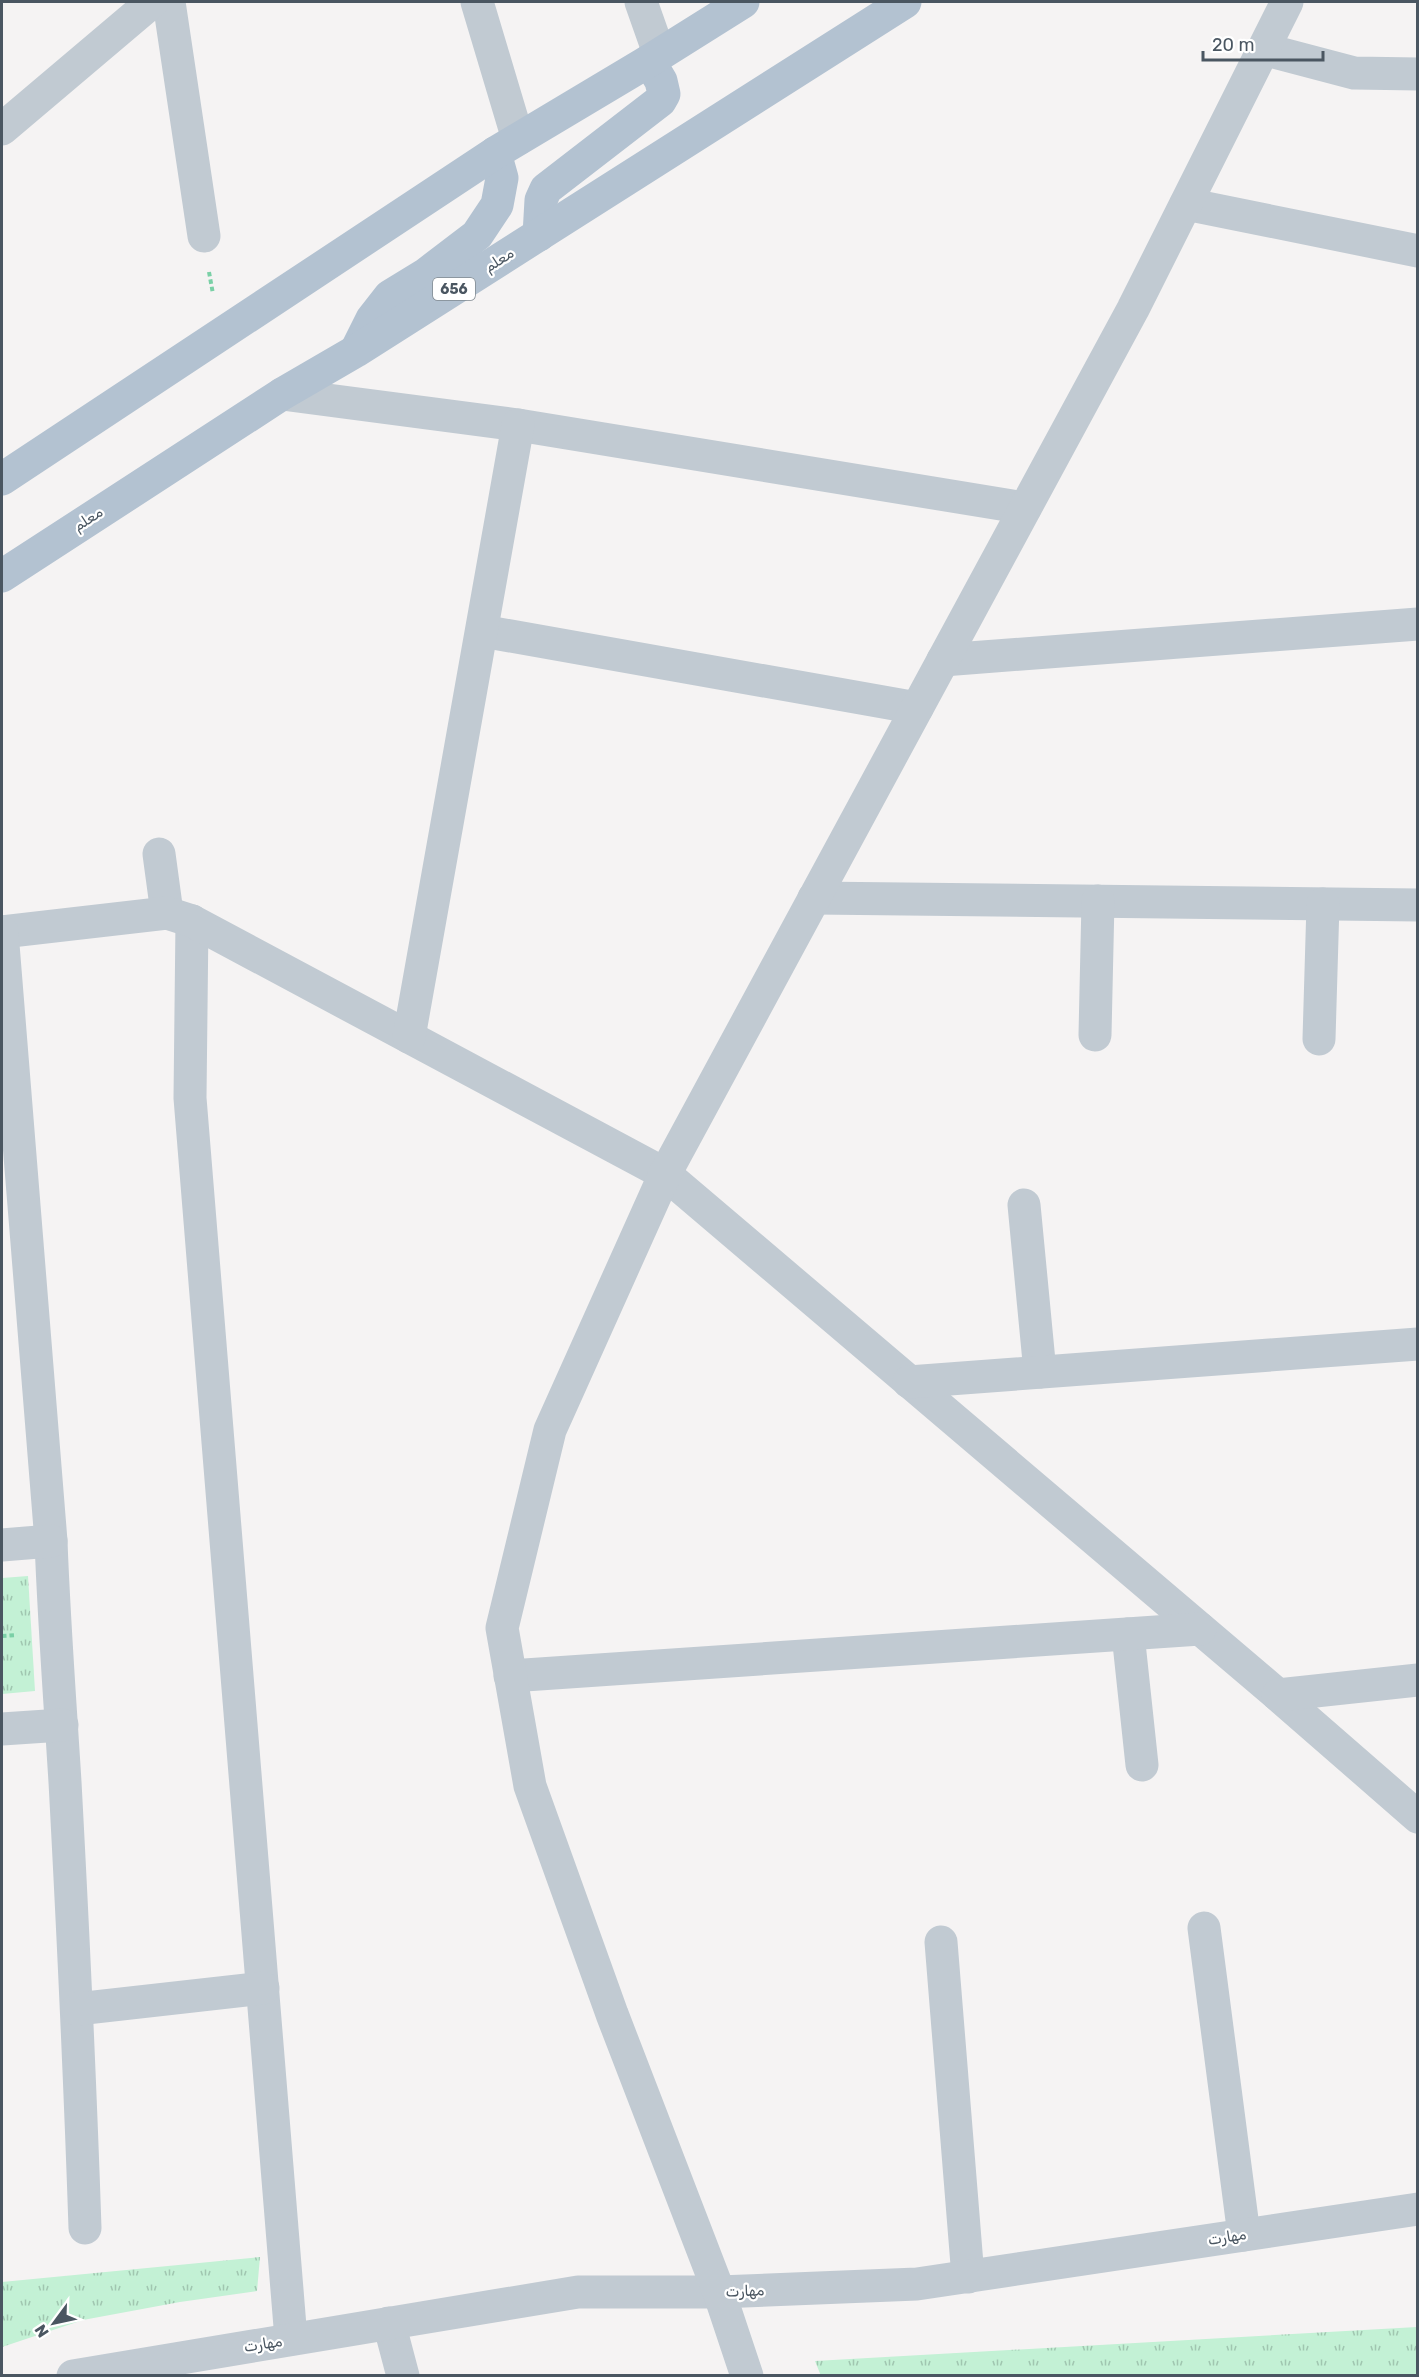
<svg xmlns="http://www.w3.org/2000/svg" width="1419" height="2377" font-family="Rubik,Vazirmatn,sans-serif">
  <defs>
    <pattern id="grass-tufts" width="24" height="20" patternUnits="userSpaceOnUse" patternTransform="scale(1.5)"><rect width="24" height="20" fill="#c3f1d5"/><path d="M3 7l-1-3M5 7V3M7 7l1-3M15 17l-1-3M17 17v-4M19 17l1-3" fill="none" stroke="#a0c6b0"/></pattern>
  </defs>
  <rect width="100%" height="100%" fill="#f5f3f3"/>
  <!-- grass -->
  <g fill="url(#grass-tufts)">
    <path d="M28 1576 35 1691 2 1694V1578Z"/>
    <path d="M260 2257 257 2291 180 2302 83 2320 2 2347V2282Z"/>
    <path d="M1417 2327V2375L821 2376 815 2361Z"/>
  </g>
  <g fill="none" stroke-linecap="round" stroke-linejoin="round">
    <!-- path -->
    <g stroke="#7ad0a6" stroke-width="4" stroke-dasharray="4.5 3" stroke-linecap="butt">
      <path d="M209 272 213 294"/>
      <path d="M2 1636 17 1635"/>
    </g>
    <!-- minor -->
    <g stroke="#c1cad2" stroke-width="33">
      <path d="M169 2 204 236"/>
      <path d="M477 2 518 139"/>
      <path d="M641 2 659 53"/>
      <path d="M1263 49 1354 73 1418 74"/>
      <path d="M2 129 152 2"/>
      <path d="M1186 204 1418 251"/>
      <path d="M282 394 518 425 1025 508"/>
      <path d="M482 631 917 708"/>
      <path d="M943 660 1418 624"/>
      <path d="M159 854 167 913"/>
      <path d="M814 898 1418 905"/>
      <path d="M192 921 190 1098 291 2339"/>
      <path d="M2 932 167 913 192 921 665 1174 1278 1695 1418 1817"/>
      <path d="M2 932 51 1541C54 1622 60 1702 65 1782 73 1931 80 2079 85 2228"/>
      <path d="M1095 1035 1098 901"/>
      <path d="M409 1037 518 425"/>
      <path d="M1319 1039 1323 904"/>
      <path d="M1024 1205 1040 1372"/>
      <path d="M909 1382 1418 1344"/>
      <path d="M2 1545 51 1541"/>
      <path d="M1128 1634 1142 1765"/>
      <path d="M510 1676 1200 1629"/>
      <path d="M1278 1695 1418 1680"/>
      <path d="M2 1729 62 1725"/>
      <path d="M1204 1928 1244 2235"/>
      <path d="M941 1942 968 2277"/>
      <path d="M77 2009 263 1988"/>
      <path d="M389 2323 403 2376"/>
      <path d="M73 2376 578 2292H719L917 2284 1418 2209"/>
      <path d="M747 2376 719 2292 612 2014 530 1786 502 1628 550 1430 665 1174 1133 309 1287 2"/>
    </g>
    <!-- major -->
    <g stroke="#b3c2d1" stroke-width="33">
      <path d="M539 235 541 200 546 189 660 101 664 94 661 81 649 61"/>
      <path d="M358 347 372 319 390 296 426 274 477 235 497 205 502 178 495 153"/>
      <path d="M2 479 495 153 649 61 743 2"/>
      <path d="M2 576 282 394 356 351 905 2"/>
    </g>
  </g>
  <g text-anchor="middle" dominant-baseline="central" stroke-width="4.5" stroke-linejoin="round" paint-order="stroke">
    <!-- shield labels -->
    <rect fill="#fff" stroke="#808990" stroke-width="1.5" x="433" y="278" width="42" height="22" rx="4.5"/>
    <g font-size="14" font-weight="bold" fill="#4a5661">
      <text x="454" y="289">656</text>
    </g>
    <!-- street labels -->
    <g font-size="15" fill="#4a5661" stroke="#fff">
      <text transform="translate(499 260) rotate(-33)">معلم</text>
      <text transform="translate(88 519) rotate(-33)">معلم</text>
      <text transform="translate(1227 2237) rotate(-9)">مهارت</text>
      <text transform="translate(745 2291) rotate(-2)">مهارت</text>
      <text transform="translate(263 2344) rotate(-9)">مهارت</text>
    </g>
  </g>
  <!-- border -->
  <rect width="1419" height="2377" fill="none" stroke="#4a5661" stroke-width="6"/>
  <!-- north arrow -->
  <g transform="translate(54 2323) rotate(237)" stroke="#ffffff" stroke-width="4.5" paint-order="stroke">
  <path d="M0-4.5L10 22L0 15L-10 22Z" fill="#4a5661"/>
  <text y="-9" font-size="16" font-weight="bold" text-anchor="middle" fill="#4a5661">N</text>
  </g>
  <!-- scale -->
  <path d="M1203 51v9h120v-9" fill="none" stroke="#4a5661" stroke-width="3"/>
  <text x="1212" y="51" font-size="18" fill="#4a5661" stroke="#ffffff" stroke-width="4.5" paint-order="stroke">20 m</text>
</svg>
